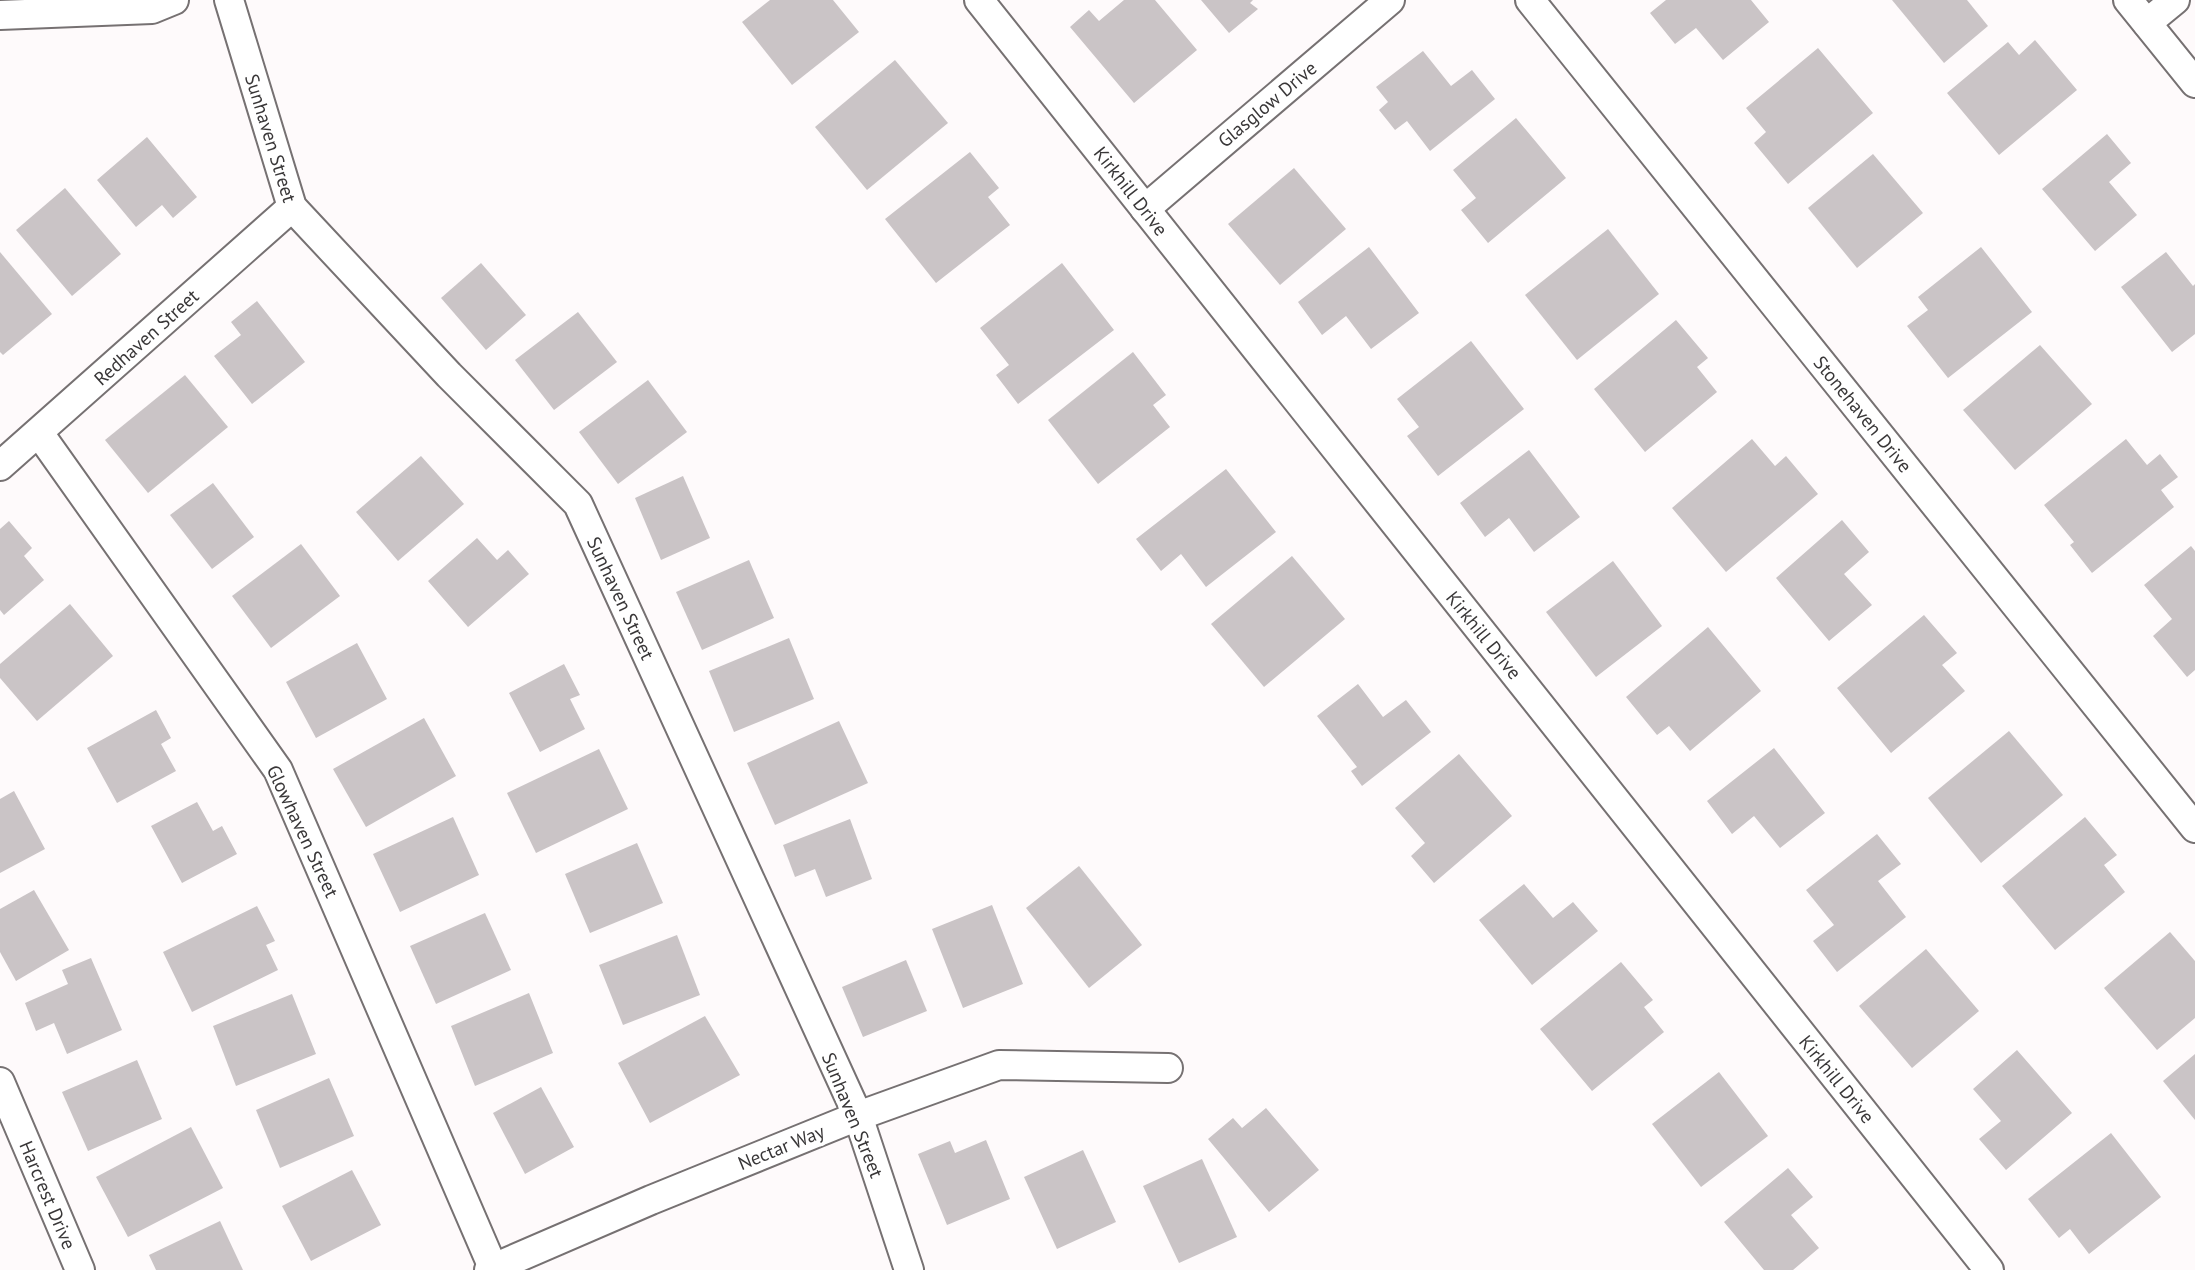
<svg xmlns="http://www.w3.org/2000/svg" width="2195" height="1270" font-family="'PT Sans',sans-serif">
  <rect width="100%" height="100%" fill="#fefafb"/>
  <!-- building -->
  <g fill="#cac4c6">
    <path d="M770 0H833L859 32 792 85 742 22Z"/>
    <path d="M1124 0H1155L1197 50 1134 103 1070 27 1089 10 1099 21Z"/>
    <path d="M1201 0H1253L1250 3 1258 9 1229 33Z"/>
    <path d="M1666 0H1751L1769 22 1723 60 1696 28 1675 44 1650 13Z"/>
    <path d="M1892 0H1967L1988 26 1944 63Z"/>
    <path d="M2035 40 2077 90 1999 155 1947 93 2008 42 2019 55Z"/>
    <path d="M1818 48 1873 113 1788 184 1754 143 1766 132 1746 108Z"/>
    <path d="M1423 51 1451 86 1472 70 1495 99 1430 151 1407 121 1395 130 1379 110 1388 102 1376 87Z"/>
    <path d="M895 60 948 123 867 190 815 127Z"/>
    <path d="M1516 118 1566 178 1488 243 1461 210 1476 198 1453 170Z"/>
    <path d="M2107 134 2131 163 2109 182 2137 215 2095 251 2042 189Z"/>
    <path d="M147 137 197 197 173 218 162 205 136 227 97 180Z"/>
    <path d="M970 152 999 188 988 197 1010 225 936 283 885 219Z"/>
    <path d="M1873 154 1923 213 1857 268 1808 208Z"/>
    <path d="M1294 168 1346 229 1280 285 1228 224Z"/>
    <path d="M65 188 121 254 72 296 16 230Z"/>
    <path d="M1608 229 1659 294 1577 360 1525 295Z"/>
    <path d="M1369 247 1419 313 1371 349 1346 316 1322 335 1298 302Z"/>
    <path d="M1981 247 2032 312 1948 378 1907 326 1928 310 1918 297Z"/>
    <path d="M0 252 52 314 3 355 0 352Z"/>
    <path d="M2166 252 2193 286 2195 284V334L2172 352 2121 287Z"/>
    <path d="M481 263 526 315 486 350 441 298Z"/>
    <path d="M1062 263 1114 330 1018 404 996 375 1009 365 980 328Z"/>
    <path d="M257 301 305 362 252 404 214 356 241 335 231 322Z"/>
    <path d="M578 312 617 362 554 410 515 360Z"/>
    <path d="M1676 320 1708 358 1697 367 1717 392 1645 452 1594 389Z"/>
    <path d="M1471 341 1524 409 1438 476 1407 436 1419 427 1397 399Z"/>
    <path d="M2040 345 2092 404 2015 470 1963 410Z"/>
    <path d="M1133 352 1166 395 1153 405 1170 427 1098 484 1048 420Z"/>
    <path d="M185 375 228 427 148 493 105 440Z"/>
    <path d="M648 380 687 432 618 484 579 432Z"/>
    <path d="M1752 439 1775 466 1786 456 1818 494 1726 572 1672 508Z"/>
    <path d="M2126 439 2147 465 2160 454 2178 477 2161 490 2174 507 2092 573 2070 545 2074 542 2044 505Z"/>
    <path d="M1529 450 1580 517 1534 552 1509 518 1485 537 1460 503Z"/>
    <path d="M421 456 464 504 398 561 356 512Z"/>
    <path d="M1226 469 1276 532 1206 587 1181 554 1161 571 1136 539Z"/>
    <path d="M683 476 710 538 661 560 635 498Z"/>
    <path d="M213 483 254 537 212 569 170 515Z"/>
    <path d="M1842 520 1869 552 1844 574 1872 605 1829 641 1776 578Z"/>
    <path d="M9 521 32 548 24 556 44 580 4 615 0 610V529Z"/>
    <path d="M477 538 497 560 508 550 529 574 468 627 428 581Z"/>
    <path d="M301 544 340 596 271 648 232 596Z"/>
    <path d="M2191 546 2195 551V670L2187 677 2153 636 2172 619 2144 585Z"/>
    <path d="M1292 556 1345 619 1264 687 1211 624Z"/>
    <path d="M749 560 774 618 702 650 676 592Z"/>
    <path d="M1613 561 1662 626 1596 677 1546 612Z"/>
    <path d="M70 604 113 656 37 721 0 678V664Z"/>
    <path d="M1924 615 1957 653 1942 665 1965 691 1891 753 1837 688Z"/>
    <path d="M1708 627 1761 691 1690 751 1669 726 1657 735 1626 697Z"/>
    <path d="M789 638 814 699 734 732 709 671Z"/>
    <path d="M357 643 387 699 316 738 286 682Z"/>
    <path d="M564 664 580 695 570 699 585 729 540 752 509 693Z"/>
    <path d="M1358 684 1383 717 1406 700 1431 732 1362 786 1351 771 1357 767 1317 716Z"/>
    <path d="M156 710 171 738 161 744 176 771 117 803 87 748Z"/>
    <path d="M424 718 456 776 366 827 333 769Z"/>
    <path d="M839 721 868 783 775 825 747 763Z"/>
    <path d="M2009 731 2063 795 1981 863 1928 798Z"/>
    <path d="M1774 748 1825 813 1780 848 1754 816 1732 834 1707 801Z"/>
    <path d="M599 749 628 809 536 853 507 793Z"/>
    <path d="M1459 754 1512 816 1434 883 1411 856 1425 843 1395 808Z"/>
    <path d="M14 791 45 849 0 873V799Z"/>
    <path d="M197 802 213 831 222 826 237 854 182 883 151 826Z"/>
    <path d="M453 817 479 875 400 912 373 854Z"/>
    <path d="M2085 817 2117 855 2104 865 2125 892 2055 950 2002 886Z"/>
    <path d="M850 819 872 879 826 897 815 869 795 877 783 845Z"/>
    <path d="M1877 834 1901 864 1878 881 1906 917 1837 972 1813 941 1834 925 1806 890Z"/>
    <path d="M637 843 663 903 590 933 565 874Z"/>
    <path d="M1079 866 1142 945 1089 988 1026 908Z"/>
    <path d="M1524 884 1553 918 1573 902 1598 931 1532 985 1479 920Z"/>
    <path d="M34 890 69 950 16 981 0 952V909Z"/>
    <path d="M992 905 1023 984 963 1008 932 929Z"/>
    <path d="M257 906 275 941 266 945 278 970 192 1012 163 952Z"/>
    <path d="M485 913 511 970 436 1004 410 946Z"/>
    <path d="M2170 932 2195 961V1018L2157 1050 2104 988Z"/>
    <path d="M677 935 700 995 623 1025 599 965Z"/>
    <path d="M1926 949 1979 1011 1912 1068 1859 1006Z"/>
    <path d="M91 958 122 1030 67 1054 54 1023 36 1031 25 1003 68 984 62 970Z"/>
    <path d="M906 960 927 1011 863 1037 842 987Z"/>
    <path d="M1621 962 1653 1000 1644 1007 1664 1032 1592 1091 1540 1029Z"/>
    <path d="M529 993 553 1053 475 1086 451 1026Z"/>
    <path d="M292 994 316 1054 236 1086 213 1026Z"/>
    <path d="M705 1016 740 1075 650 1123 618 1063Z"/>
    <path d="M2017 1050 2072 1113 2006 1170 1979 1139 2001 1121 1973 1089Z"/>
    <path d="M2195 1054V1120L2163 1081Z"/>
    <path d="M137 1060 162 1119 88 1151 62 1092Z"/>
    <path d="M1719 1072 1768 1136 1701 1187 1652 1124Z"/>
    <path d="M329 1078 354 1136 280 1168 256 1110Z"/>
    <path d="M541 1087 574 1147 525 1174 493 1113Z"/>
    <path d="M1266 1108 1319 1170 1269 1212 1208 1139 1233 1118 1242 1128Z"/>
    <path d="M191 1127 223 1188 128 1237 96 1177Z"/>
    <path d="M2111 1133 2161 1197 2089 1254 2070 1229 2059 1238 2028 1199Z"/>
    <path d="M986 1140 1010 1199 947 1225 918 1154 950 1141 955 1153Z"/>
    <path d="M1083 1150 1116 1222 1057 1249 1024 1177Z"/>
    <path d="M1202 1159 1237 1237 1179 1263 1143 1186Z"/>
    <path d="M1788 1168 1813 1197 1791 1215 1819 1248 1793 1270H1764L1724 1222Z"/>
    <path d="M352 1170 381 1225 311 1261 282 1206Z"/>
    <path d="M220 1221 243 1270H156L149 1255Z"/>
  </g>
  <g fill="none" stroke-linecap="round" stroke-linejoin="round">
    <!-- street casing -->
    <g stroke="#767172" stroke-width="32">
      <g id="street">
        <path d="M229 0 292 207 449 375 578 504 858 1116 909 1270"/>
        <path d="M979 0 1989 1270"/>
        <path d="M1530 0 2195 828"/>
        <path d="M2128 0 2195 83"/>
        <path d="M0 15 152 9 174 0"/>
        <path d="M2147 23 2175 0"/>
        <path d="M1145 209 1390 0"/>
        <path d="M39 433 278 770 494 1270"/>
        <path d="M0 466 292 207"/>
        <path d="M0 1082 80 1270"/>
        <path d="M489 1270 651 1200 858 1116 999 1065 1168 1068"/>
      </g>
    </g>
    <!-- street -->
    <use href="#street" stroke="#fff" stroke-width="28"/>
  </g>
  <g text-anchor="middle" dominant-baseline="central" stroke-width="7" stroke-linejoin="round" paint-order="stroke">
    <!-- street labels -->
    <g font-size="19" fill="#393738" stroke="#fff">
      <text transform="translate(1267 104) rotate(-40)">Glasglow Drive</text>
      <text transform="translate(271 138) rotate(73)">Sunhaven Street</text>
      <text transform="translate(1131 191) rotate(52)">Kirkhill Drive</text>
      <text transform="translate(146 337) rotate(-42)">Redhaven Street</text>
      <text transform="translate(1863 414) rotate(51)">Stonehaven Drive</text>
      <text transform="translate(621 598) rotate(65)">Sunhaven Street</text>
      <text transform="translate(1484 635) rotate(51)">Kirkhill Drive</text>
      <text transform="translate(303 831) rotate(65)">Glowhaven Street</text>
      <text transform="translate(1837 1079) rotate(51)">Kirkhill Drive</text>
      <text transform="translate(853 1115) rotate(68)">Sunhaven Street</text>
      <text transform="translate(781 1147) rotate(-22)">Nectar Way</text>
      <text transform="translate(48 1195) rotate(67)">Harcrest Drive</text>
    </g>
  </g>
</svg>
